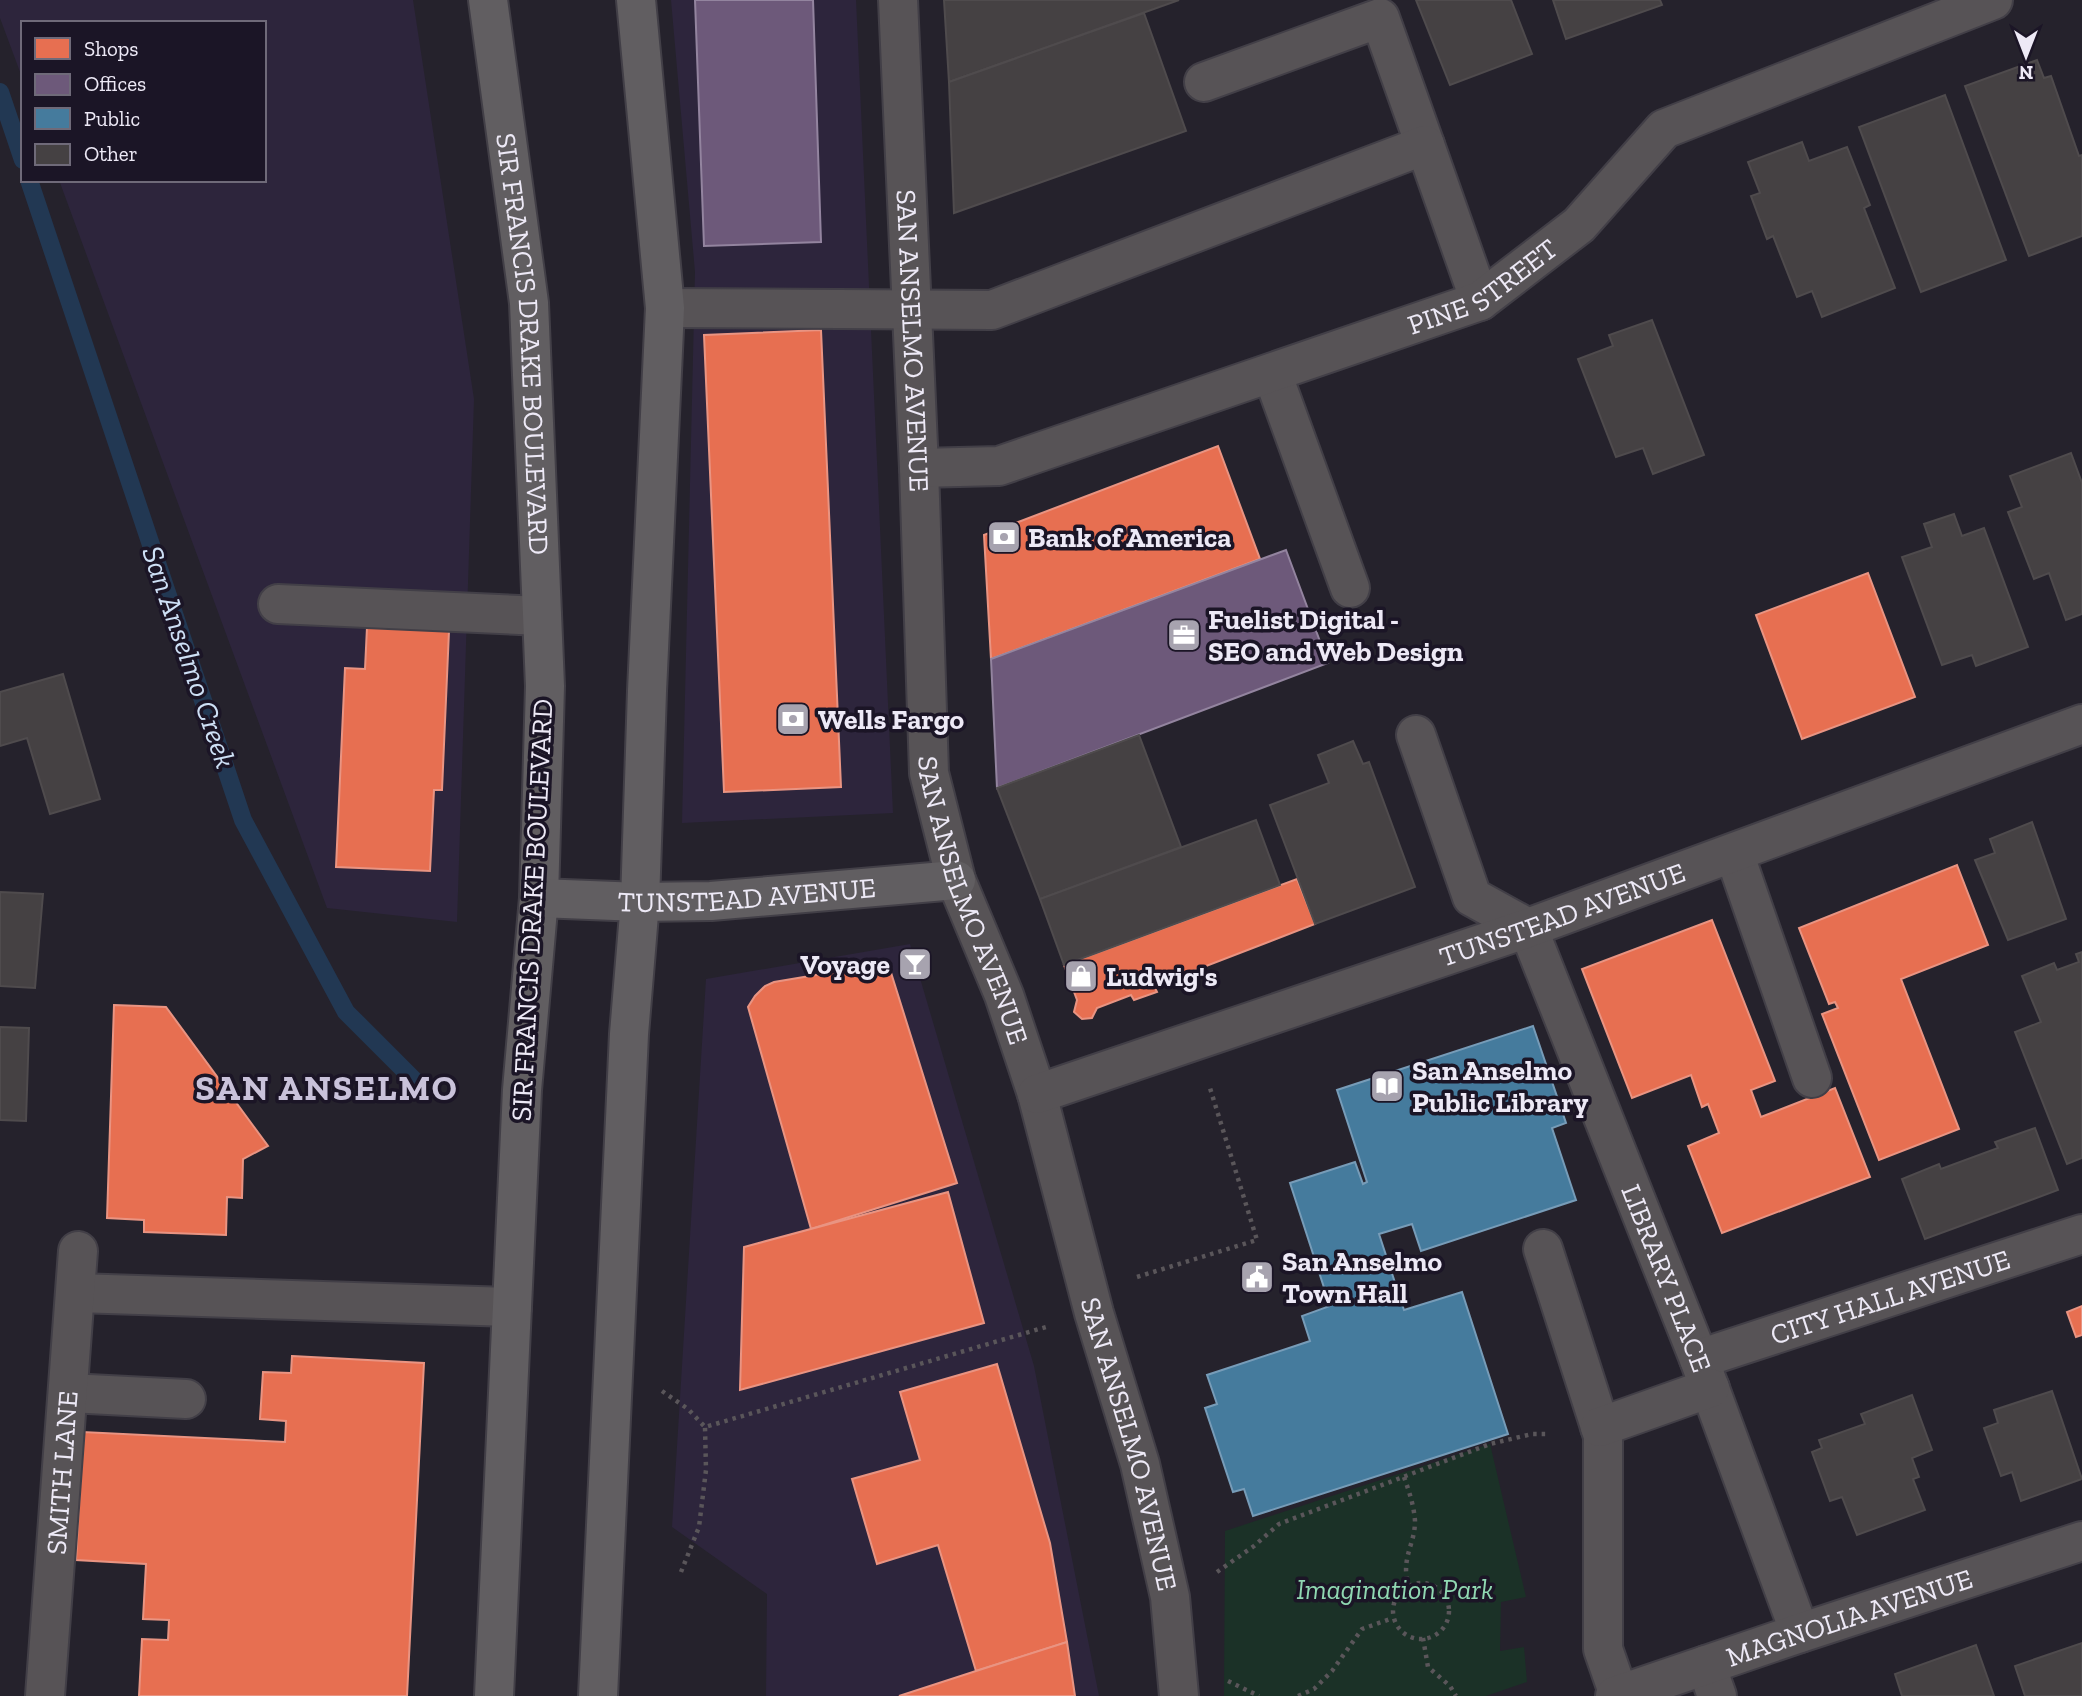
<svg xmlns="http://www.w3.org/2000/svg" width="2082" height="1696" font-family="'Zilla Slab',serif">
  <rect width="100%" height="100%" fill="#25222c"/>
  <!-- built -->
  <g fill="#2d253c">
    <path d="M0 0H413L474 399 457 922 327 908 59 180H264V23H23V80L0 18Z"/>
    <path d="M671 0H856L893 813 682 823 695 272Z"/>
    <path d="M910 944 1034 1366 1099 1696H766L767 1594 672 1527 706 979Z"/>
  </g>
  <!-- green -->
  <path fill="#1b3127" d="M1490 1444 1526 1597 1501 1602 1500 1651 1524 1647 1527 1682 1486 1696H1224L1225 1531Z"/>
  <!-- shops -->
  <g fill="#e76f51" stroke="#e99482" stroke-width="2">
    <path d="M821 330 841 787 724 792 704 335Z"/>
    <path d="M1218 446 1260 559 991 659 984 535Z"/>
    <path d="M1868 573 1915 697 1802 739 1756 615Z"/>
    <path d="M367 627 449 631 442 790H434L430 871 336 867 345 668 365 669Z"/>
    <path d="M1957 865 1988 945 1901 979 1959 1129 1879 1160 1822 1014 1838 1008 1835 1002 1829 1004 1799 928Z"/>
    <path d="M1297 879 1315 924 1154 986 1157 992 1134 1000 1131 995 1097 1008 1092 1018 1082 1019 1074 1012 1077 1000 1064 965Z"/>
    <path d="M1712 920 1775 1081 1751 1090 1761 1117 1835 1088 1870 1177 1722 1233 1688 1146 1719 1133 1708 1104 1702 1107 1691 1075 1632 1098 1582 969Z"/>
    <path d="M888 963 957 1183 811 1229 748 1007 755 996 765 986 774 982Z"/>
    <path d="M114 1005 166 1007 268 1146 243 1159 242 1198 227 1197 226 1235 144 1232V1220L107 1218Z"/>
    <path d="M948 1192 984 1323 740 1390 744 1247Z"/>
    <path d="M2082 1306V1335L2076 1337 2067 1312Z"/>
    <path d="M292 1356 424 1363 407 1696H139L142 1639 168 1640 169 1620 143 1619 146 1564 76 1560 83 1432 285 1442 286 1421 260 1419 263 1372 291 1373Z"/>
    <path d="M997 1364 1050 1543 1067 1642 976 1671 938 1545 877 1564 852 1479 920 1460 900 1392Z"/>
    <path d="M1067 1642 1075 1696H899L976 1671Z"/>
  </g>
  <!-- offices -->
  <g fill="#6d597a" stroke="#93849f" stroke-width="2">
    <path d="M695 0H813L821 242 704 246Z"/>
    <path d="M1286 550 1328 663 997 788 991 659Z"/>
  </g>
  <!-- public -->
  <path fill="#457b9d" stroke="#779cb8" stroke-width="2" d="M1533 1026 1566 1123 1552 1128 1576 1200 1421 1251 1412 1224 1379 1234 1404 1310 1462 1292 1508 1434 1253 1516 1244 1489 1233 1492 1205 1408 1217 1404 1207 1375 1310 1341 1302 1316 1330 1306 1290 1183 1355 1162 1363 1184 1367 1182 1337 1090Z"/>
  <g fill="none" stroke-linecap="round" stroke-linejoin="round">
    <!-- stream -->
    <g stroke="#223853" stroke-width="18">
      <path d="M0 92 23 160"/>
      <path d="M29 180 243 820 346 1012 426 1092"/>
    </g>
  </g>
  <!-- building -->
  <g fill="#454143" stroke="#4f4b4d" stroke-width="2">
    <path d="M944 0H1179L949 82Z"/>
    <path d="M1416 0H1511L1532 54 1450 85Z"/>
    <path d="M1553 0H1660L1662 5 1566 39Z"/>
    <path d="M1144 13 1186 131 954 213 949 82Z"/>
    <path d="M2037 60 2044 78 2051 76 2079 156 2082 155V236L2029 256 1965 86Z"/>
    <path d="M1945 95 2006 260 1921 292 1859 127Z"/>
    <path d="M1802 142 1809 161 1847 147 1870 205 1864 208 1895 288 1822 317 1812 291 1797 297 1773 236 1767 239 1751 196 1760 193 1748 162Z"/>
    <path d="M1652 320 1704 455 1653 474 1643 448 1616 457 1578 359 1613 346 1609 335Z"/>
    <path d="M2071 453 2082 483V614L2066 620 2049 573 2034 579 2008 512 2022 507 2010 476Z"/>
    <path d="M1954 514 1962 536 1984 528 2028 647 1976 666 1972 655 1942 665 1902 557 1932 547 1924 524Z"/>
    <path d="M63 674 100 799 50 814 27 738 0 746V692Z"/>
    <path d="M1139 735 1181 847 1040 899 997 788Z"/>
    <path d="M1353 741 1363 764 1369 762 1415 887 1315 924 1270 805 1329 783 1318 755Z"/>
    <path d="M1256 820 1280 885 1064 965 1040 899Z"/>
    <path d="M2032 822 2066 919 2008 940 1975 860 1995 853 1990 839Z"/>
    <path d="M0 892 43 894 35 988 0 986Z"/>
    <path d="M2082 952V1158L2067 1164 2015 1032 2041 1022 2022 976 2054 963 2057 970 2079 962 2076 954Z"/>
    <path d="M0 1027 29 1028 26 1121 0 1120Z"/>
    <path d="M2035 1128 2058 1190 1925 1239 1902 1179 1939 1164 1941 1169 1998 1148 1995 1142Z"/>
    <path d="M2052 1391 2082 1479 2021 1501 2012 1472 2001 1476 1984 1428 1998 1423 1994 1410Z"/>
    <path d="M1912 1395 1932 1450 1912 1458 1919 1477 1913 1479 1925 1510 1857 1535 1842 1497 1830 1501 1812 1452 1822 1448 1819 1440 1865 1424 1861 1414Z"/>
    <path d="M2082 1643V1696H2025L2015 1666Z"/>
    <path d="M1976 1645 1994 1696H1902L1895 1674Z"/>
  </g>
  <g fill="none" stroke-linecap="round" stroke-linejoin="round">
    <!-- minor casing -->
    <g stroke="#423f47" stroke-width="42">
      <g id="minor">
        <path id="s1" d="M898 0 919 468 929 773 956 880 1004 995 1037 1094 1094 1313 1140 1464 1170 1597 1179 1696"/>
        <path d="M1204 82 1380 18 1425 145"/>
        <path d="M665 308 992 310 1425 145 1480 301"/>
        <path d="M1272 373 1350 588"/>
        <path id="s2" d="M919 468 999 466 1480 301 1579 225 1664 129 1993 0"/>
        <path d="M278 604 542 616"/>
        <path id="s3" d="M1416 735 1472 897 1528 928 1699 1359 1800 1633"/>
        <path d="M1734 853 1812 1078"/>
        <path id="s4" d="M1037 1094 1528 928 2082 724"/>
        <path d="M1543 1249 1603 1436V1649L1619 1695"/>
        <path d="M76 1293 512 1307"/>
        <path id="s5" d="M1699 1359 2082 1234"/>
        <path d="M69 1393 186 1399"/>
        <path d="M1600 1427 1710 1388"/>
        <path d="M1706 1665 1717 1696"/>
        <path id="s6" d="M45 1696 78 1251"/>
        <path id="s7" d="M1615 1696 1800 1633 2082 1541"/>
      </g>
    </g>
    <!-- major casing -->
    <g stroke="#423f47" stroke-width="42">
      <g id="major">
        <path id="s8" d="M488 0 529 303 545 686 539 898 522 1090 494 1696"/>
        <path id="s9" d="M539 898 640 902 711 901 956 880"/>
        <path d="M598 1696 629 1034 640 902 647 691 665 308 636 0"/>
      </g>
    </g>
    <!-- path -->
    <g stroke="#5a565a" stroke-width="4.5" stroke-dasharray="3.5 5" stroke-linecap="butt">
      <path d="M1137 1277 1257 1240 1210 1088"/>
      <path d="M662 1391 688 1409 705 1427 1046 1327"/>
      <path d="M1404 1477C1409 1491 1414 1506 1415 1521 1415 1545 1401 1556 1408 1586"/>
      <path d="M681 1572 699 1527 706 1470 705 1427"/>
      <path d="M1217 1572 1254 1546 1279 1524 1490 1444 1532 1434H1550"/>
      <circle cx="1421" cy="1611" r="28"/>
      <path d="M1423 1638 1428 1667 1450 1686 1456 1696"/>
      <path d="M1228 1681 1259 1696"/>
      <path d="M1298 1696 1314 1689 1332 1671 1362 1629 1393 1618"/>
    </g>
    <!-- minor -->
    <use href="#minor" stroke="#575356" stroke-width="38"/>
    <!-- major -->
    <use href="#major" stroke="#615e61" stroke-width="38"/>
  </g>
  <!-- icons -->
  <defs>
    <g id="bank-square" transform="scale(1.75)"><rect x="-9" y="-9" width="18" height="18" rx="4" fill="#a7a3af" stroke="#1b1526"/><path d="M-6-4H6V4H-6ZM0-2.3a2.3 2.3 0 1 0 0 4.6a2.3 2.3 0 1 0 0-4.6Z" fill="#fff"/></g>
    <g id="office-square" transform="scale(1.75)"><rect x="-9" y="-9" width="18" height="18" rx="4" fill="#a7a3af" stroke="#1b1526"/><path d="M-6-3h4V-5.5h4V-3h4V5H-6ZM-1-4.5V-3h2v-1.5ZM-6 0V1H6V0Z" fill="#fff"/></g>
    <g id="bar-square" transform="scale(1.75)"><rect x="-9" y="-9" width="18" height="18" rx="4" fill="#a7a3af" stroke="#1b1526"/><path d="M-6-5H6L.8 .8V4.5H3.5V6h-7V4.5H-.8V.8Z" fill="#fff"/></g>
    <g id="shop-square" transform="scale(1.75)"><rect x="-9" y="-9" width="18" height="18" rx="4" fill="#a7a3af" stroke="#1b1526"/><path d="M-5-2.5h2.3a2.7 3.5 0 0 1 5.4 0H5L5.5 6h-11ZM-1.5-2.5h3a1.5 2.3 0 0 0-3 0Z" fill="#fff"/></g>
    <g id="library-square" transform="scale(1.75)"><rect x="-9" y="-9" width="18" height="18" rx="4" fill="#a7a3af" stroke="#1b1526"/><path d="M-6-4Q-3-5.5-.7-3.5V5Q-3 3-6 4ZM6-4Q3-5.5 .7-3.5V5Q3 3 6 4Z" fill="#fff"/></g>
    <g id="civic-square" transform="scale(1.75)"><rect x="-9" y="-9" width="18" height="18" rx="4" fill="#a7a3af" stroke="#1b1526"/><path d="M-.6-6.5H3V-4.5H.6V-3L4-1V1h2V6H-6V1h2V-1L-.6-3ZM-1.2 2.5V6h2.4V2.5Z" fill="#fff"/></g>
  </defs>
  <g fill-rule="evenodd">
    <use href="#bank-square" x="1004" y="537"/>
    <use href="#office-square" x="1184" y="635"/>
    <use href="#bank-square" x="793" y="719"/>
    <use href="#bar-square" x="915" y="964"/>
    <use href="#shop-square" x="1081" y="976"/>
    <use href="#library-square" x="1387" y="1086"/>
    <use href="#civic-square" x="1257" y="1277"/>
  </g>
  <g text-anchor="middle" dominant-baseline="central" stroke-width="7" stroke-linejoin="round" paint-order="stroke">
    <!-- street labels -->
    <g font-size="28" fill="#ede9f6" stroke="#1b1526">
      <text stroke="none"><textPath href="#s2" startOffset="597">PINE STREET</textPath></text>
      <text stroke="none"><textPath href="#s1" startOffset="341">SAN ANSELMO AVENUE</textPath></text>
      <text stroke="none"><textPath href="#s8" startOffset="346">SIR FRANCIS DRAKE BOULEVARD</textPath></text>
      <text stroke="none"><textPath href="#s9" startOffset="208">TUNSTEAD AVENUE</textPath></text>
      <text stroke="none"><textPath href="#s1" startOffset="908">SAN ANSELMO AVENUE</textPath></text>
      <text transform="translate(532 910) rotate(-87)">SIR FRANCIS DRAKE BOULEVARD</text>
      <text stroke="none"><textPath href="#s4" startOffset="555">TUNSTEAD AVENUE</textPath></text>
      <text stroke="none"><textPath href="#s3" startOffset="612">LIBRARY PLACE</textPath></text>
      <text stroke="none"><textPath href="#s5" startOffset="201">CITY HALL AVENUE</textPath></text>
      <text stroke="none"><textPath href="#s1" startOffset="1475">SAN ANSELMO AVENUE</textPath></text>
      <text stroke="none"><textPath href="#s6" startOffset="224">SMITH LANE</textPath></text>
      <text stroke="none"><textPath href="#s7" startOffset="247">MAGNOLIA AVENUE</textPath></text>
    </g>
    <!-- poi labels -->
    <g font-size="28" font-weight="bold" fill="#ede9f6" stroke="#1b1526" text-anchor="start">
      <text x="1028" y="537">Bank of America</text>
      <text x="1208" y="619">Fuelist Digital -<tspan x="1208" dy="32">SEO and Web Design</tspan></text>
      <text x="818" y="719">Wells Fargo</text>
      <text x="890" y="964" text-anchor="end">Voyage</text>
      <text x="1106" y="976">Ludwig's</text>
      <text x="1412" y="1070">San Anselmo<tspan x="1412" dy="32">Public Library</tspan></text>
      <text x="1282" y="1261">San Anselmo<tspan x="1282" dy="32">Town Hall</tspan></text>
    </g>
    <!-- park labels -->
    <g font-size="28" font-style="italic" fill="#90d8b2" stroke="#1b1526">
      <text x="1395" y="1589">Imagination Park</text>
    </g>
    <!-- water labels -->
    <g font-size="30" font-style="italic" fill="#cee0f6" stroke="#1b1526">
      <text transform="translate(189 657) rotate(71)">San Anselmo Creek</text>
    </g>
    <!-- district labels -->
    <g font-size="35" font-weight="bold" letter-spacing="2" fill="#c9c2da" stroke="#1b1526">
      <text x="327" y="1088">SAN ANSELMO</text>
    </g>
  </g>
  <!-- legend -->
  <rect x="21" y="21" width="245" height="161" fill="#1b1526" stroke="#6f6a79" stroke-width="2"/>
  <rect x="35" y="38" width="35" height="21" fill="#e76f51" stroke="#6f6a79" stroke-width="2"/>
  <text x="84" y="56" font-size="21" fill="#ede9f6">Shops</text>
  <rect x="35" y="74" width="35" height="21" fill="#6d597a" stroke="#6f6a79" stroke-width="2"/>
  <text x="84" y="91" font-size="21" fill="#ede9f6">Offices</text>
  <rect x="35" y="108" width="35" height="21" fill="#457b9d" stroke="#6f6a79" stroke-width="2"/>
  <text x="84" y="126" font-size="21" fill="#ede9f6">Public</text>
  <rect x="35" y="144" width="35" height="21" fill="#454143" stroke="#6f6a79" stroke-width="2"/>
  <text x="84" y="161" font-size="21" fill="#ede9f6">Other</text>
  <!-- north arrow -->
  <g transform="translate(2026 56) rotate(180)" stroke="#1b1526" stroke-width="5" paint-order="stroke">
  <path d="M0-5L12 26L0 18L-12 26Z" fill="#ede9f6"/>
  <text y="-10" font-size="19" font-weight="bold" text-anchor="middle" fill="#ede9f6">N</text>
  </g>
</svg>
